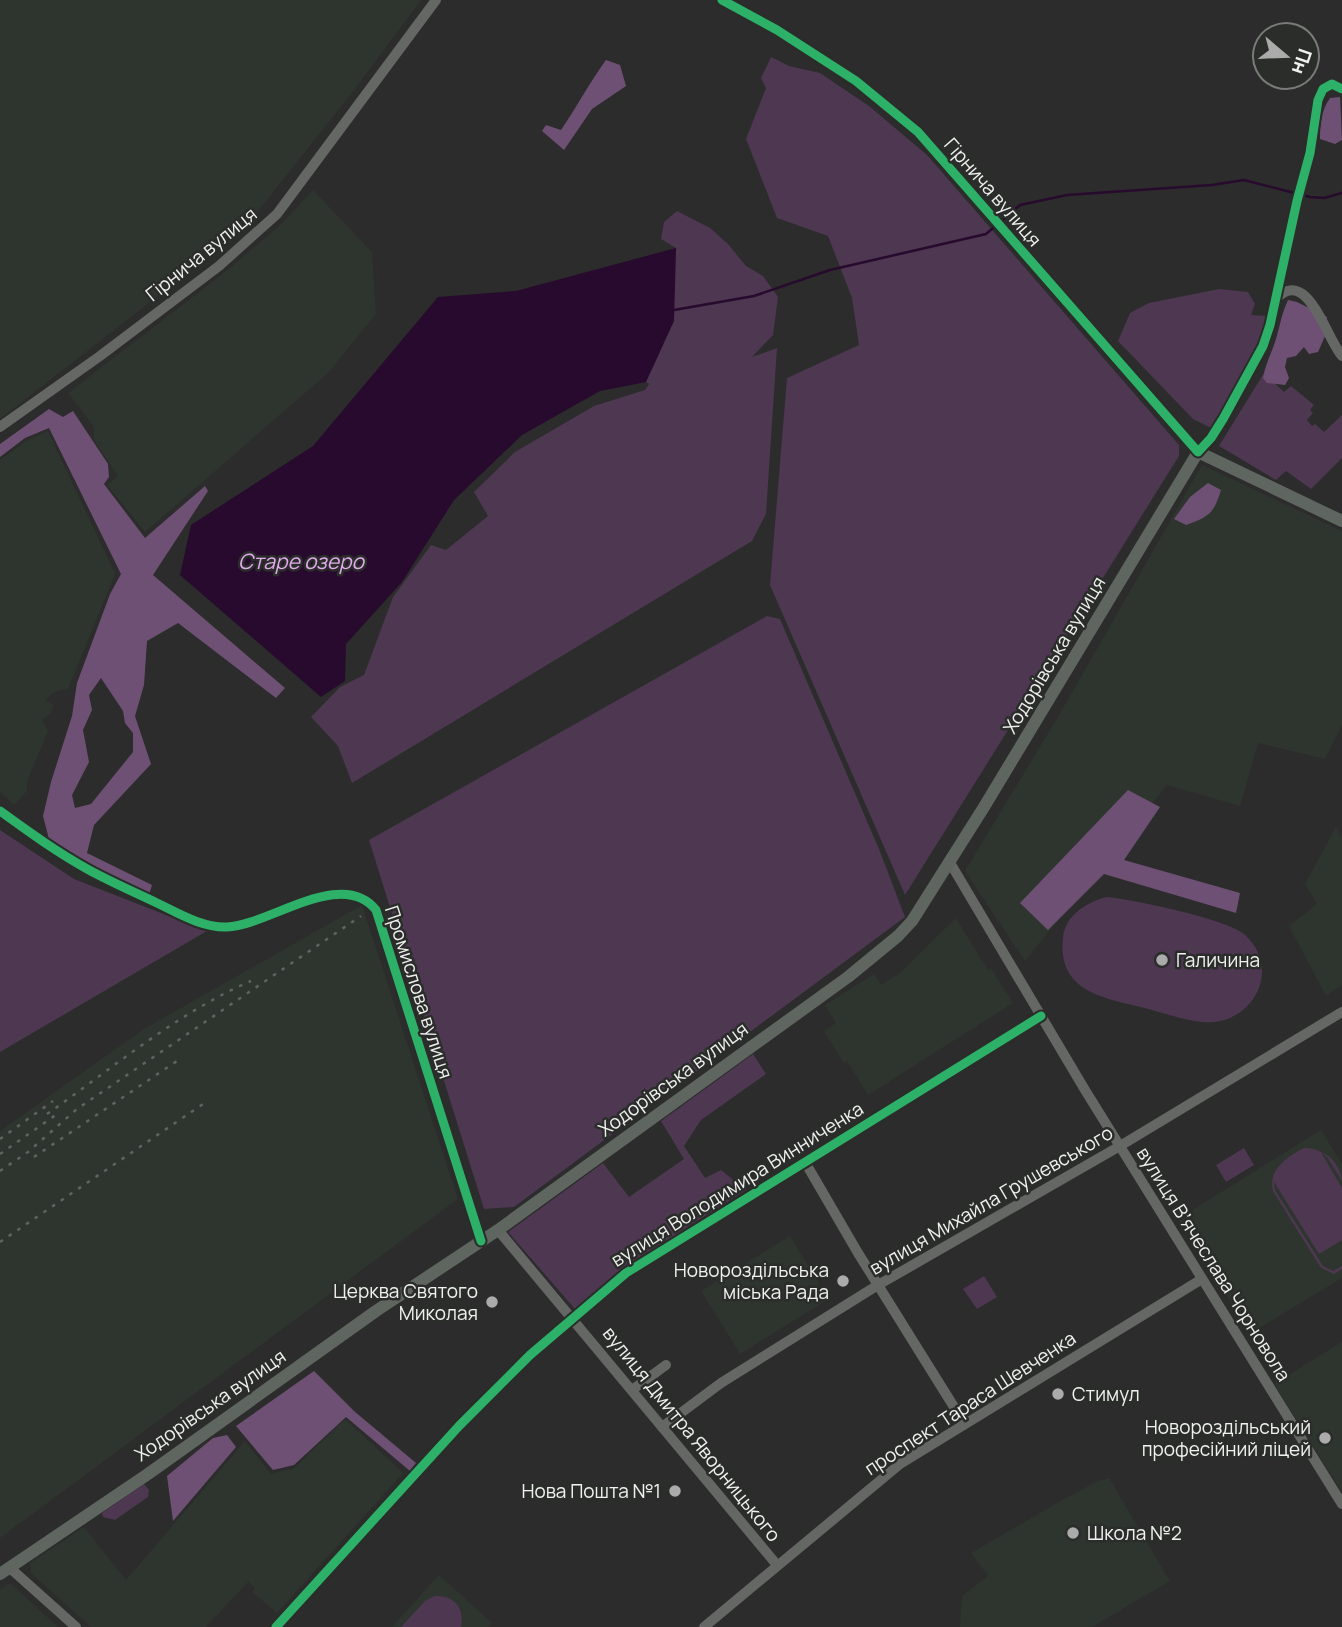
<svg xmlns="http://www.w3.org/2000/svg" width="1342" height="1627" font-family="Manrope,sans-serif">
  <rect width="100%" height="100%" fill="#2b2c2b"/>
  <!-- built -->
  <g fill="#2e352e">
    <path d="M0 0H421L358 85 244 229 0 419Z"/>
    <path d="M313 190 372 252 376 314 328 373 145 532 107 485 118 476 94 440V427L68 393 225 272 280 225Z"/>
    <path d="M48 431 115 574 68 689 54 692 45 700 54 705 50 714 42 720 48 731 27 781V791L14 805 0 792V460L26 441Z"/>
    <path d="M1202 465 1342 531V725L1325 759 1258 743 1240 806 1167 785 1025 961 965 871 1059 715Z"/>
    <path d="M1336 827 1342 837V985L1326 996 1289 926 1317 904 1305 884Z"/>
    <path d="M362 905 458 1199 0 1538V1131L144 1029Z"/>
    <path d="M956 918 988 970 991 968 1013 1003 868 1095 847 1061 844 1063 824 1031 836 1023 825 1005 874 974 881 985 900 973Z"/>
    <path d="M1321 1130 1342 1164V1278L1251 1333 1178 1219Z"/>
    <path d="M790 1236 819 1283 818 1285 827 1300 740 1354 701 1291Z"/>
    <path d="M1342 1342V1492L1274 1384Z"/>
    <path d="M345 1419 403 1473 277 1613 252 1592 255 1588 248 1582 206 1627H91L31 1573 30 1563 84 1527 126 1580 245 1441 271 1474 294 1468Z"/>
    <path d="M1109 1478 1170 1581 1092 1627H960L962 1596 988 1576 971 1553 1064 1499 1098 1481Z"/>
    <path d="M439 1575 492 1623 488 1627H392Z"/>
    <path d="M10 1583 58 1627H0V1590Z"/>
  </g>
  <!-- green -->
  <g fill="#4d3751">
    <path d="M771 57 789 66 820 73 869 106 927 155 1179 445V456L905 895 770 585 787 378 859 345 852 298 828 236 777 218 746 139 766 88 761 78Z"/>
    <path d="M677 211 710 228 728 244 746 266 763 276 778 297 773 335 752 357 777 348 766 514 752 541 352 783 338 746 311 717 340 687 364 675 393 597 431 545 446 550 488 516 474 492 515 452 594 406 645 390 649 384 646 382 676 248 661 239 664 222Z"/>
    <path d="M1219 289 1248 292 1255 304 1251 315 1266 316 1254 358 1211 428 1193 419 1118 341 1130 313 1149 303Z"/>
    <path d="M1264 373 1284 392 1291 386 1314 405 1310 410 1313 413 1307 420 1312 426 1315 424 1324 432 1342 415V458L1311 489 1286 471 1276 480 1219 446Z"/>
    <path d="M767 616 780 619 879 849 905 917 514 1207 484 1209 369 840Z"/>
    <path d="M0 830 74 879 207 931 0 1052Z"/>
    <path d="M1106 897C1131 899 1227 919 1244 934 1284 969 1252 1027 1202 1022 1183 1020 1163 1013 1145 1008 1104 998 1057 992 1063 938 1065 915 1086 903 1106 897Z"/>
    <path d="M753 1054 766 1074 701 1120 684 1146 705 1178 721 1170 746 1190 623 1268 575 1309 508 1232 603 1163 629 1197 684 1159 661 1121Z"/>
    <path d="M1244 1148 1254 1165 1226 1182 1216 1165Z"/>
    <path d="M1304 1148C1323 1148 1340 1161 1342 1181L1327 1157 1321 1152 1342 1188V1240L1319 1254 1274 1182 1275 1190 1323 1266 1333 1271 1342 1266V1269L1334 1274 1321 1268 1273 1191C1268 1169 1287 1157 1304 1148Z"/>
    <path d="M984 1276 997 1297 977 1309 963 1289Z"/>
    <path d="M144 1484 149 1490 148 1497 115 1520 103 1517 102 1513Z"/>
    <path d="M435 1596C454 1595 465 1608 461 1627H401L425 1601Z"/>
  </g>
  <!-- forest -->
  <g fill="#6f5075" fill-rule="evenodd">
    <path d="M606 60 620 65 626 86 592 109 564 150 542 131 546 125 561 130C577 107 589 83 606 60Z"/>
    <path d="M1340 97 1342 140 1335 144 1320 139C1320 123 1321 111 1330 98Z"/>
    <path d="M1288 300 1297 302 1327 317 1326 334 1318 352 1309 354 1304 347 1296 356 1287 358 1285 367 1289 378 1285 385 1267 383 1263 378C1265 366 1270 356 1274 345 1280 329 1280 317 1288 300Z"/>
    <path d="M49 409 63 417 73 411 108 464 109 477 104 484 145 538 205 486 208 491 153 575 285 688 276 698 178 623 147 641 144 685 135 716 151 764 94 825 87 853 152 885 149 895 86 863 49 839 43 816 51 782 72 716 77 683 110 594 121 574 49 428 25 438 0 457V444ZM101 678 123 711 125 723 133 733V752L91 804 75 808 72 795 89 762 83 730 92 710 89 695Z"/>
    <path d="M1208 483 1221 490C1214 513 1209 517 1186 525L1174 519 1190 497Z"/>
    <path d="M1128 790 1160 807 1124 860 1240 893 1236 913 1104 874 1048 930 1020 903Z"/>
    <path d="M314 1371 354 1411 416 1463 410 1471 346 1417 294 1465 273 1470 236 1426Z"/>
    <path d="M227 1435 236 1447 173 1521 167 1476 213 1438Z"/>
  </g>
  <!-- water -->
  <path fill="#270a2d" d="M676 248 674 321 646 382 600 391 522 435 454 500 402 582 346 644 345 681 321 697 180 575 191 525 313 446 438 297 516 291Z"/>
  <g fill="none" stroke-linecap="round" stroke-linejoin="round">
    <!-- stream -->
    <path stroke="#270a2d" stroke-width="2.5" d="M674 310 754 296 830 270 986 234 1020 205 1067 195 1212 185 1244 180 1310 197 1324 198 1342 193"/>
    <!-- minor -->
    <g stroke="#656765" stroke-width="10">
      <path d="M722 0 777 30 856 81 918 132 1198 452 1211 438 1223 419 1263 346 1270 325 1297 201 1310 153 1318 100 1323 89 1332 84 1342 89"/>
      <path d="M1275 300C1307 264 1326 338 1342 356"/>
      <path d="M0 427 100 356 219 266 277 214 436 0"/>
      <path d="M0 811C29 832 58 853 89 870 111 882 134 892 157 903 178 913 202 928 227 927 270 925 342 867 376 910L481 1241"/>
      <path d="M949 861 1085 1090 1342 1504"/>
      <path d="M805 1162 858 1253 964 1423"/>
      <path d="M498 1230 777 1565"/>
      <path d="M632 1390 666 1365"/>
      <path d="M662 1427 721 1383 878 1285 1120 1146 1342 1012"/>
      <path d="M10 1568 76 1627"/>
      <path d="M276 1627 459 1426 530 1355 626 1273 1041 1016"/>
      <path d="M704 1627 900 1464 1202 1279"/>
    </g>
    <!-- major -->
    <path stroke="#5f6660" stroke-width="12" d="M0 1574 148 1474 376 1311 498 1230 848 977 898 936 912 921 984 807 1198 452 1342 521"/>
    <!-- rail -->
    <g stroke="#616261" stroke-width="2.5" stroke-dasharray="3.5 7" stroke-linecap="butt">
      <path d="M47 1114C113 1068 177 1013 251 981"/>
      <path d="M0 1139 53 1101"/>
      <path d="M0 1154 60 1112"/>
      <path d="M34 1157 177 1061"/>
      <path d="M0 1171 28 1152 77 1109 361 916"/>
      <path d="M0 1242 203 1104"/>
    </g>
    <!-- cycleway casing -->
    <g stroke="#2a2d2a" stroke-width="13">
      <g id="cycleway">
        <path d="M722 0 777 30 856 81 918 132 1198 452 1211 438 1223 419 1263 346 1270 325 1297 201 1310 153 1318 100 1323 89 1332 84 1342 89"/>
        <path d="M0 811C29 832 58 853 89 870 111 882 134 892 157 903 178 913 202 928 227 927 270 925 342 867 376 910L481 1241"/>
        <path d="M276 1627 459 1426 530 1355 626 1273 1041 1016"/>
      </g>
    </g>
    <!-- cycleway -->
    <use href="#cycleway" stroke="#2db169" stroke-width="9"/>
  </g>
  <!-- markers -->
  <g fill="#aaabaa" stroke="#2a2d2a" stroke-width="2.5">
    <circle cx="1162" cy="960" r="7"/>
    <circle cx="843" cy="1281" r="7"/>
    <circle cx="492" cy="1302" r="7"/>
    <circle cx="1058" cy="1394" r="7"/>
    <circle cx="1325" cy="1438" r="7"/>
    <circle cx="675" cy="1491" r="7"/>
    <circle cx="1073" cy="1533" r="7"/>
  </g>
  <g text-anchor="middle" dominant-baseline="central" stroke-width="5" stroke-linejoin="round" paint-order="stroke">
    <!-- street labels -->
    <g font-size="19" fill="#eff0ef" stroke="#2a2d2a">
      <text transform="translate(993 192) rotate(49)">Гірнича вулиця</text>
      <text transform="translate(201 254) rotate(-39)">Гірнича вулиця</text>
      <text transform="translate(1054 655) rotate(-59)">Ходорівська вулиця</text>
      <text transform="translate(419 992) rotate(72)">Промислова вулиця</text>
      <text transform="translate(673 1079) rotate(-36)">Ходорівська вулиця</text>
      <text transform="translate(737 1184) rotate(-32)">вулиця Володимира Винниченка</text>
      <text transform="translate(991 1200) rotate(-30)">вулиця Михайла Грушевського</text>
      <text transform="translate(1214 1264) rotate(58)">вулиця Вʼячеслава Чорновола</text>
      <text transform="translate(970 1403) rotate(-33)">проспект Тараса Шевченка</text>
      <text transform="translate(210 1405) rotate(-35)">Ходорівська вулиця</text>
      <text transform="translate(692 1434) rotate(51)">вулиця Дмитра Яворницького</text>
    </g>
    <!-- poi labels -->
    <g font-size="19" fill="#eff0ef" stroke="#2a2d2a" text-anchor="end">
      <text x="1176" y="960" text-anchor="start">Галичина</text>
      <text x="829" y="1270">Новороздільська<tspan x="829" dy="22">міська Рада</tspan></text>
      <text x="478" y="1291">Церква Святого<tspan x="478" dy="22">Миколая</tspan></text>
      <text x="1072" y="1394" text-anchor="start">Стимул</text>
      <text x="1311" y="1427">Новороздільський<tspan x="1311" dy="22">професійний ліцей</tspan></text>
      <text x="661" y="1491">Нова Пошта №1</text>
      <text x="1087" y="1533" text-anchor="start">Школа №2</text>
    </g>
    <!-- water labels -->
    <g font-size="21" font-style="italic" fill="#e2aaed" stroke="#2a2d2a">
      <text x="301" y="561">Старе озеро</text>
    </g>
  </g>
  <!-- north arrow -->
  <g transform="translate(1286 56) rotate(109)"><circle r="33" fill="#2a2d2a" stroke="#797b79" stroke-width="2"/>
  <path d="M0-5L12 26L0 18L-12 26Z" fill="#aaabaa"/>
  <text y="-10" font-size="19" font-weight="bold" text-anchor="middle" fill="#eff0ef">Пн</text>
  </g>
</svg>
